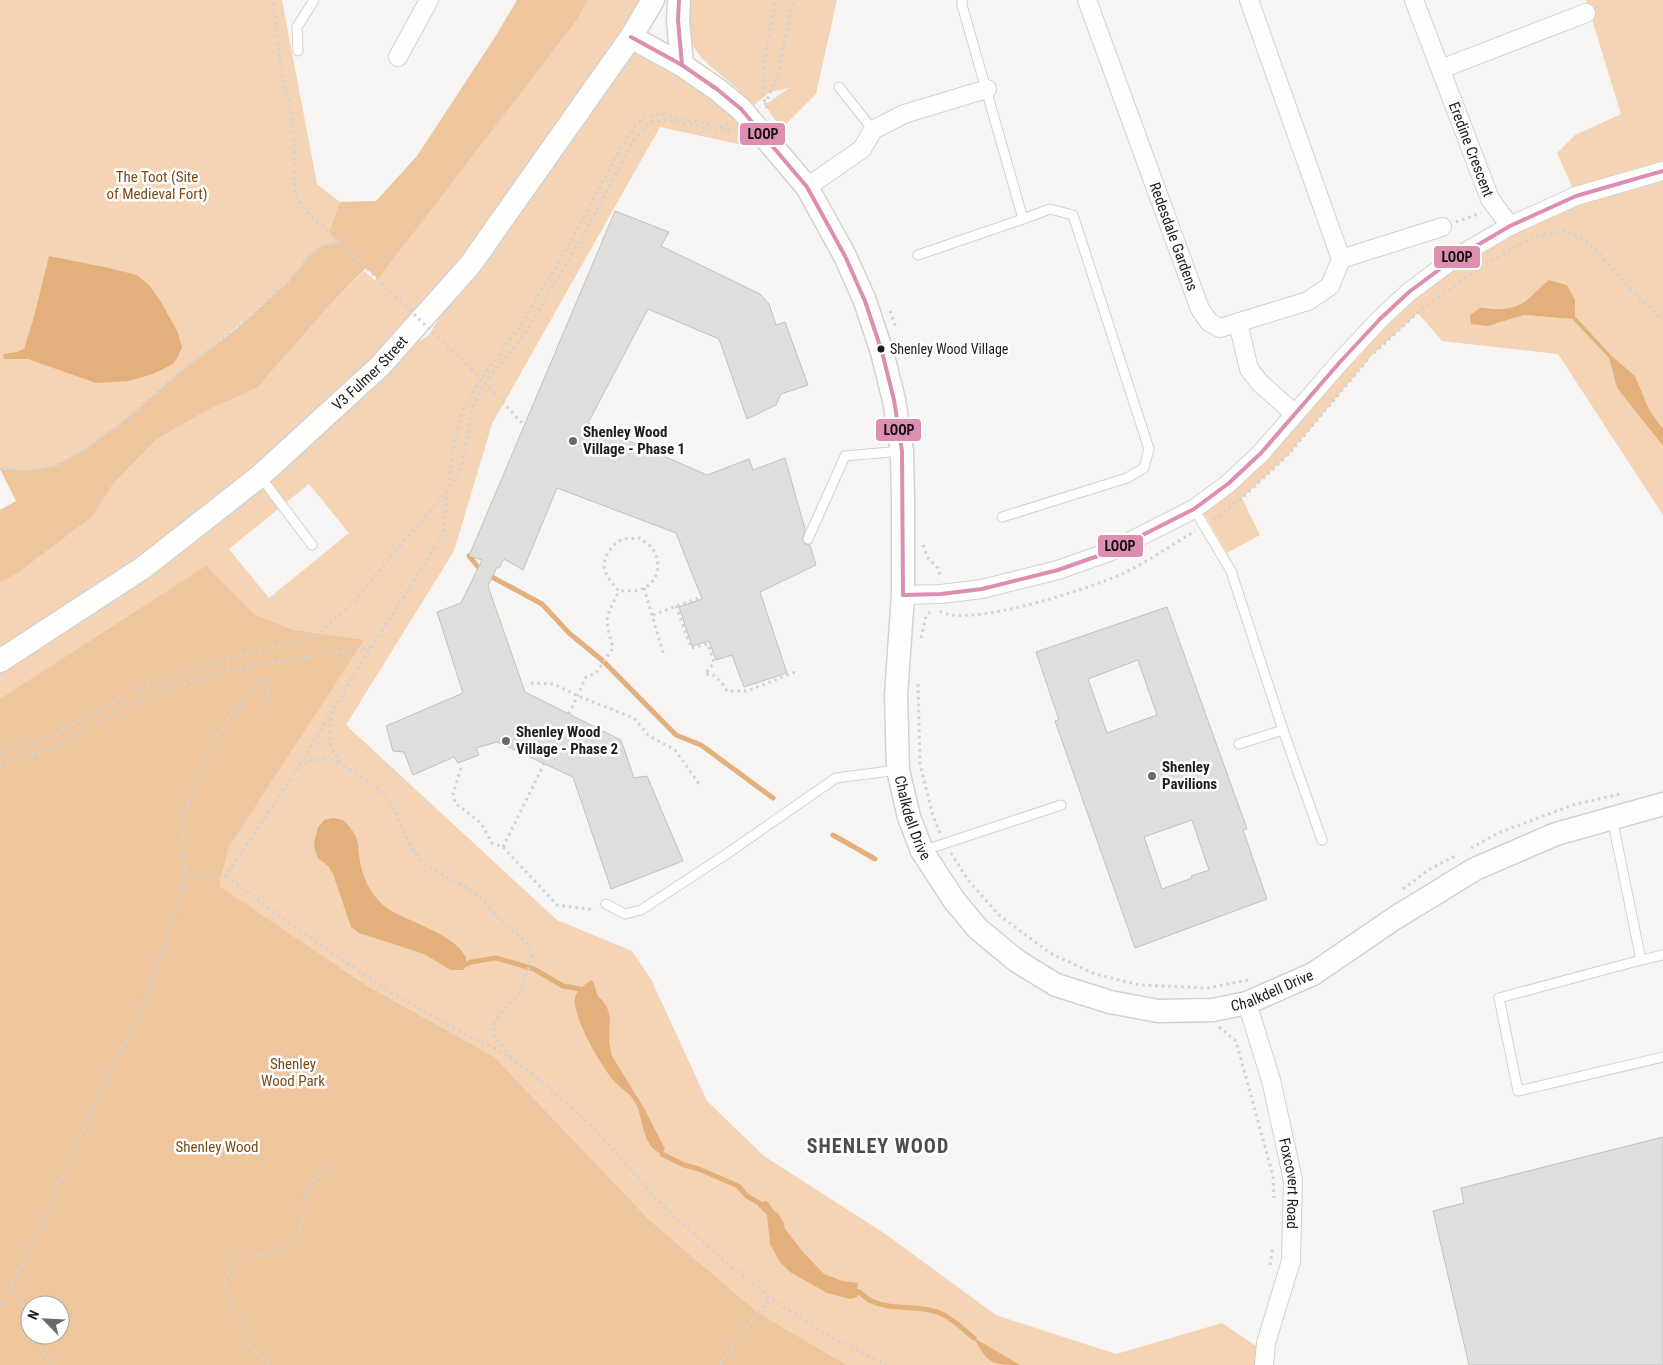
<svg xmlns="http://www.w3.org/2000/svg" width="1663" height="1365" font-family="'Roboto Condensed',sans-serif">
  <rect width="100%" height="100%" fill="#f7f5f3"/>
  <!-- green -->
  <g fill="#f4d4b5" fill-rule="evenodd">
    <path d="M0 0H282L317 184 340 202 329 232 339 242 307 258 288 282 262 305 199 359 169 381 129 417 87 448 57 465 26 471 0 469Z"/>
    <path d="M588 0H653L631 37 749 119 742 145 660 127 492 424 454 551 346 725 557 920 632 951 651 979 707 1101 764 1156 884 1233 996 1315 1116 1354 1222 1323 1262 1350 1260 1365H0V661L144 567 380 366 429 335 469 267 271 455 131 563 0 647V583L18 573 92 517 113 484 157 439 208 410 257 388 328 307 364 271 376 281 580 15ZM309 484 349 533 269 598 229 549ZM30 1305H60V1335H30Z"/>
    <path d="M688 0H837L816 94 781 129 765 105 789 88 770 92 753 106C723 66 678 63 688 0Z"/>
    <path d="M1586 0H1663V429L1649 409 1635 376 1612 356 1575 316V307L1567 285 1549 280C1541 286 1535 294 1528 300 1516 311 1498 309 1484 307L1488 326 1524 315 1572 319 1609 358 1617 388 1663 446V515L1558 354 1442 341 1418 313 1372 355 1289 454 1242 498 1260 535 1227 553 1199 505 1409 292 1576 196 1557 153 1575 135 1621 114Z"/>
  </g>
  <!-- forest -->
  <g fill="#eec59c" fill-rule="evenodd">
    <path d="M517 0H588L579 17 378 279 366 268 328 307 257 388 208 410 157 439 113 484 92 517 18 573 0 583V510L16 501 0 469 26 471 57 465 87 448 129 417 169 381 237 328 288 282 307 258 322 246 339 242 329 232 340 202 376 201 417 156 495 37Z"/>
    <path d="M206 566 255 615 293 630 364 640 228 848 219 886 367 986 494 1057 650 1221 758 1313 846 1365H0V699ZM30 1305H60V1335H30Z"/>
  </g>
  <!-- water -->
  <g fill="#e3b07c">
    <path d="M49 256 109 268 137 275 149 285 161 302 177 331 182 347 178 357 173 364 153 374 129 381 96 383 28 359H4L3 354 17 352 24 349 34 317Z"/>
    <path d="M1549 280 1567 285 1575 300V316L1612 356 1635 376 1649 409 1663 429V446L1617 388 1609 358 1572 319 1524 315 1488 326 1471 324 1470 315 1480 308C1486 307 1492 309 1499 309 1527 309 1530 294 1549 280Z"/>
    <path d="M333 818 343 820C348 825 352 829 355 835 360 845 358 856 361 866 364 881 373 898 387 908 406 921 456 935 465 956 467 961 466 965 464 970H451L424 954 359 933 351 927 333 874 328 866 318 858 315 850 314 843 318 827 324 820Z"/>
    <path d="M592 980 595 986 597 995 602 1000 607 1007 610 1018 609 1042 612 1056 644 1108 665 1149 662 1154C640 1146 645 1116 633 1099 628 1092 619 1087 614 1081 601 1066 573 1018 575 999 575 991 585 984 592 980Z"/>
    <path d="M765 1201H767L774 1211 778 1213 784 1224 785 1229 803 1252 824 1274 843 1281 858 1283 857 1288 859 1292 857 1297 850 1299 827 1293 790 1272 780 1262 770 1244 767 1215 758 1206 759 1203Z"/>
    <path d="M974 1338 1020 1365C992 1365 988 1364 974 1338Z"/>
  </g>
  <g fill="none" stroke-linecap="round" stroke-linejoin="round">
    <!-- stream -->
    <g stroke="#e3b07c" stroke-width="5">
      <path d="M469 556 479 568"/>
      <path d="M492 577 542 604 569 633 603 661"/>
      <path d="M605 663 676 735 701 745 773 798"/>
      <path d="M833 835 875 859"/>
      <path d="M467 964 471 962 496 958 534 969 563 986 580 989"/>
      <path d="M662 1154 684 1165 699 1169 738 1186 747 1196 759 1203"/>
      <path d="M859 1292C863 1295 867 1299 871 1301 893 1311 918 1304 940 1313 952 1318 964 1330 974 1338"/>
    </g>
  </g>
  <!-- building -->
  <g fill="#dfdedc" stroke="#c3c1bf" fill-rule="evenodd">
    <path d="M615 211 669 232 661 246 760 294 769 304 776 325 785 322 808 385 781 394 776 405 747 419 719 339 648 309 588 423 707 475 749 459 753 470 785 458 805 529 802 540 805 544 810 545 816 565 760 592 787 673 744 687 732 655 716 660 709 641 692 646 679 607 702 599 676 533 557 488 523 570 504 559 499 568 497 567 488 586 525 692 621 740 634 778 647 776 683 861 611 889 573 777 497 742 476 748 479 755 458 763 454 757 413 775 404 752 393 751 386 726 463 693 437 612 461 603 482 560 469 556Z"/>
    <path d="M1167 607 1247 829 1243 830 1267 899 1135 948 1055 721 1059 720 1036 652ZM1138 660 1157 715 1107 733 1088 679ZM1192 820 1209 870 1191 876 1192 878 1162 889 1144 837Z"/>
    <path d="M1663 1137V1365H1469L1433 1211 1464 1203 1461 1188Z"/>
  </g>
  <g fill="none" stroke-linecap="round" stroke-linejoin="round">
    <!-- service casing -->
    <g stroke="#d3d2d0" stroke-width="11">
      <g id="service">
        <path d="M962 0V5L1023 219 1050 209 1073 215 1149 449 1144 468 1127 478 1002 517"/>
        <path d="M298 51 297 27 314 0"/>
        <path d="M839 87 873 130"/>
        <path d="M918 255 1023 219"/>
        <path d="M260 476 312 545"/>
        <path d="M1194 509 1231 571 1283 730 1239 744"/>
        <path d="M808 539 845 456 902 451"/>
        <path d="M1283 730 1322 840"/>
        <path d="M1612 818 1641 960 1499 998 1518 1091 1663 1057"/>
        <path d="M922 851 1061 805"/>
        <path d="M606 904 625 914 641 910 725 855 836 778 898 770"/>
        <path d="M1641 960 1663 955"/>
      </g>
    </g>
    <!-- minor casing -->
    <g stroke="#d3d2d0" stroke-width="20">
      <g id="minor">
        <path id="s1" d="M1087 0 1200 309 1209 322 1220 328 1308 301 1330 286 1341 259 1249 0"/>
        <path id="s2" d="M1414 0 1490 199 1510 226"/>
        <path d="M398 57 429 0"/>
        <path d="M1441 69 1586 13"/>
        <path d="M807 187 862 149 873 130 904 114 987 89"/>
        <path d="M1341 259 1442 227"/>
        <path d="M1238 323 1249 369 1260 383 1295 414"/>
        <path d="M903 595 941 594 982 589 1058 570 1109 552 1194 509 1229 483 1261 453 1340 362 1380 319 1409 292 1452 260 1510 226 1576 196 1663 171"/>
        <path id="s3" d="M1247 1003 1271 1080 1293 1180 1291 1261 1266 1343 1264 1365"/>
      </g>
    </g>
    <!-- tertiary casing -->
    <g stroke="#d3d2d0" stroke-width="25">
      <g id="tertiary">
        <path d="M679 0 678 20 682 65"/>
        <path id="s4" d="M631 37 682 65 718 90 741 109 807 187 845 256 865 301 882 352 894 400 902 451 903 501V595L896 695 898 770 909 817 922 851 954 900 978 929 1017 961 1056 985 1110 1002 1158 1011 1213 1010 1247 1003 1313 974 1395 918 1475 869 1556 834 1663 804"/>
        <path id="s5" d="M0 661 144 567 260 476 380 366 470 265 631 37 653 0"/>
      </g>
    </g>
    <!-- path -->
    <g stroke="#d2d2d2" stroke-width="3" stroke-dasharray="2.5 4" stroke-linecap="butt">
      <path d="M765 105 778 74 793 0"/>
      <path d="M767 108C756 86 771 25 776 0"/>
      <path d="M1456 222 1481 213"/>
      <path d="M890 311 896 328"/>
      <path d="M1374 353 1424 307 1477 270 1534 236 1567 231 1589 242 1636 295 1663 320"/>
      <path d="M471 369 524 425"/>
      <path d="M0 469 26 471 57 465 87 448 129 417 169 381 237 328 288 282 307 258 322 246 339 242 305 210 295 194 294 140 290 106 281 70 273 0"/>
      <path d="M1213 520 1242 498 1289 454 1369 358"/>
      <path d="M923 545 927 557 938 568 941 578"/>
      <path d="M644 588 664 656"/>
      <path d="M676 606 691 648 708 644 714 663 705 674H712L722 683 727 691H747L795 672"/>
      <path d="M940 611C967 629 1091 588 1122 574 1145 563 1172 545 1195 531"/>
      <path d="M653 615 701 597"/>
      <path d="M921 638 926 616 930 612"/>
      <path d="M531 683 554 684 578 696 634 718 649 736 675 750 700 785"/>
      <path d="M918 684 920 764 933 816 940 833"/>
      <path d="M333 711C325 749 332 758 363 779 371 784 379 788 384 795 403 816 404 847 427 865 441 875 456 881 470 890 485 900 495 915 507 927 516 936 530 940 531 954 532 959 529 964 528 969 525 976 524 984 520 990 511 1009 495 1008 493 1034L511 1057"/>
      <path d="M569 714 586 677 596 673 613 648C604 617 605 619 619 591 614 585 608 579 605 571 601 560 612 542 624 539 628 538 635 539 640 538 643 541 649 544 652 548 663 563 658 585 639 590 633 592 625 590 619 591"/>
      <path d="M0 753 55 735 127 693 231 658 314 637 354 602 390 557 447 492 462 467 473 406 486 381 524 335 584 234 634 140 650 122 669 120 717 131 735 130"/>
      <path d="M0 763 57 747 115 711 163 690 232 669 371 647"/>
      <path d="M299 766C316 758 323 757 341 763"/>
      <path d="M461 768 453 794 455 803 481 823 492 843 503 847 557 905 595 910"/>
      <path d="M503 847 544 764"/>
      <path d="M1471 848 1498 833 1573 805 1620 794"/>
      <path d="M951 853 968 880 999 915 1050 953 1095 974 1140 985 1208 988 1248 980"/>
      <path d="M186 872 181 846 184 821 195 782 213 742 230 716 243 703 257 681 262 679 267 683 268 704 263 713"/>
      <path d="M226 876 281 917 396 996 471 1037 500 1051 528 1070 597 1131 660 1203 714 1252 770 1298 824 1333 886 1365"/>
      <path d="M1403 889 1428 870 1457 855"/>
      <path d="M1219 1027 1236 1041 1273 1176 1274 1198"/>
      <path d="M1270 1265 1273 1247"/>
      <path d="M12 1286 30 1325"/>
      <path d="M0 1307 12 1286 119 1053 143 1007 178 904 186 872 218 879 226 876 299 766 371 647 423 567 444 531 447 492 454 447 463 409 481 379 519 328 563 255 622 146 634 127 643 118 658 114 724 127 728 123"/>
      <path d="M35 1335 50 1365"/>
      <path d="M268 1365 245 1341 239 1319 226 1292 225 1279 232 1265 245 1254H267L285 1249 300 1231 306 1196 312 1182 324 1171 338 1166"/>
      <path d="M720 1365 741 1335 770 1298"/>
    </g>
    <!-- service -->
    <use href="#service" stroke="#fefefd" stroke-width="9"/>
    <!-- minor -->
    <use href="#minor" stroke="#fefefd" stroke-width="18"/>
    <!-- tertiary -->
    <use href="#tertiary" stroke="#fefefd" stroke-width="22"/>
    <!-- path-bridge -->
    <path stroke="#d2d2d2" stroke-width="3" stroke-dasharray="2.5 4" stroke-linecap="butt" d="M339 242 471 369"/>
    <!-- bus-1 casing -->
    <g stroke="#fff" stroke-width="8">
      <g id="bus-1">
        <path d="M679 0 678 20 682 65"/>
        <path d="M631 37 682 65 718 90 741 109 807 187 845 256 865 301 882 352 894 400 902 451 903 595"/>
        <path d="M903 595 941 594 982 589 1058 570 1109 552 1194 509 1229 483 1261 453 1340 362 1380 319 1409 292 1452 260 1510 226 1576 196 1663 171"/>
      </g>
    </g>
    <!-- bus-1 -->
    <use href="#bus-1" stroke="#dd8eb1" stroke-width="4"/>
  </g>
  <!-- markers -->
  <circle fill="#1e1d1c" stroke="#fff" stroke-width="2" cx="881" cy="349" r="4.5"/>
  <g fill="#6a6967" stroke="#fff" stroke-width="2">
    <circle cx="573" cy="441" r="5"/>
    <circle cx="506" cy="741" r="5"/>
    <circle cx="1152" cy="776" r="5"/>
  </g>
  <g text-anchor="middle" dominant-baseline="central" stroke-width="5" stroke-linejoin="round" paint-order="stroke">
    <!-- bus labels -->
    <g font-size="14" fill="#1e1d1c" stroke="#fff" text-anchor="start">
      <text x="890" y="349">Shenley Wood Village</text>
    </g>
    <!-- street labels -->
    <g font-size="15" fill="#1e1d1c" stroke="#fff">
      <text stroke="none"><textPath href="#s2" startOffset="160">Eredine Crescent</textPath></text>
      <text stroke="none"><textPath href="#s1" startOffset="252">Redesdale Gardens</textPath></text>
      <text stroke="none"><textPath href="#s5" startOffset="470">V3 Fulmer Street</textPath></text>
      <text stroke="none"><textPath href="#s4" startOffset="886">Chalkdell Drive</textPath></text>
      <text stroke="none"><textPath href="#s4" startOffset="1336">Chalkdell Drive</textPath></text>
      <text stroke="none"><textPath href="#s3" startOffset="186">Foxcovert Road</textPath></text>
    </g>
    <!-- park labels -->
    <g font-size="15" fill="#7b4b14" stroke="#fff">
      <text x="157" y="177">The Toot (Site<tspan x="157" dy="17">of Medieval Fort)</tspan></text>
      <text x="293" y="1064">Shenley<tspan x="293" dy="17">Wood Park</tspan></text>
      <text x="217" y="1147">Shenley Wood</text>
    </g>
    <!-- poi labels -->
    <g font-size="15" font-weight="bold" fill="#1e1d1c" stroke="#fff" text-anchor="start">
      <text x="583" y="432">Shenley Wood<tspan x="583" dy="17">Village - Phase 1</tspan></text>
      <text x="516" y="732">Shenley Wood<tspan x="516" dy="17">Village - Phase 2</tspan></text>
      <text x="1162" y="767">Shenley<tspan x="1162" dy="17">Pavilions</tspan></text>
    </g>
    <!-- district labels -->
    <g font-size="20" font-weight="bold" letter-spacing="1" fill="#4f4b48" stroke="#fff">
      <text x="878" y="1146">SHENLEY WOOD</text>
    </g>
  </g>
  <g stroke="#fff" stroke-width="2">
    <rect x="739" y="122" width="47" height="24" rx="5" fill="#dd8eb1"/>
    <rect x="1433" y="245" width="48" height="24" rx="5" fill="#dd8eb1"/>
    <rect x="875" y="418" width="47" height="24" rx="5" fill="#dd8eb1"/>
    <rect x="1097" y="534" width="47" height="24" rx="5" fill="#dd8eb1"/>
  </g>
  <g font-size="14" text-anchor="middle" font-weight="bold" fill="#111">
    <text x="763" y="139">LOOP</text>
    <text x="1457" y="262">LOOP</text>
    <text x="899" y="435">LOOP</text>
    <text x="1120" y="551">LOOP</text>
  </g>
  <!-- north arrow -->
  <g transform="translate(45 1320) rotate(294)"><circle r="24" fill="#ffffff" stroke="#a5a5a4"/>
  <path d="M0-4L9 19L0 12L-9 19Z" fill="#6a6967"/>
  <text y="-8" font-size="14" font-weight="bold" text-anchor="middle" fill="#1e1d1c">N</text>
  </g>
</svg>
